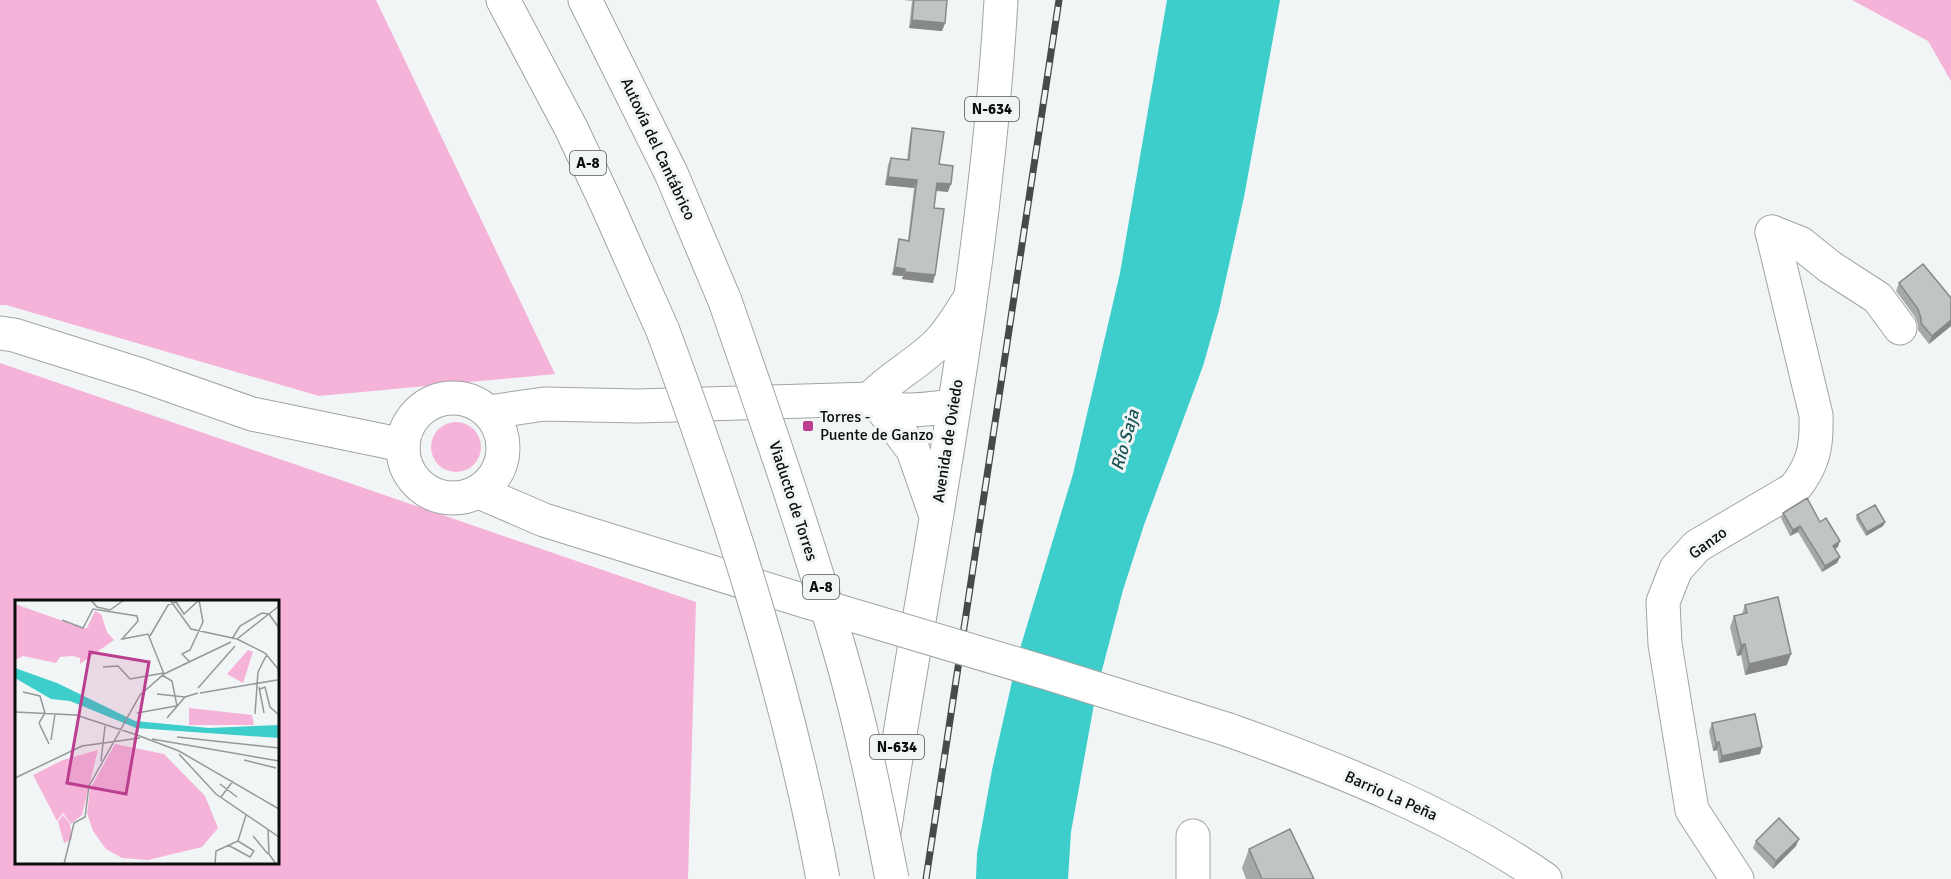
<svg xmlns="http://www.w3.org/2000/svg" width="1951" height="879" font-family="Signika,sans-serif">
  <rect width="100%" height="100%" fill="#f1f5f5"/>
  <!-- green -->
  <g fill="#f6b3d9" fill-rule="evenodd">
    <path d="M0 0H376L555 374 319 396 6 305H0Z"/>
    <path d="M1852 0H1951V81L1928 41Z"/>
    <path d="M0 363 696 602 688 879H0ZM16 602H278V862H16Z"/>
    <circle cx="456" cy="447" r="25"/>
  </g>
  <!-- water -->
  <path fill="#3dcecb" d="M1167 0H1280L1244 197 1219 310 1203 366 1144 525 1123 590 1096 693 1071 832 1068 879H976L977 853 992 770 1018 655 1073 474 1120 273Z"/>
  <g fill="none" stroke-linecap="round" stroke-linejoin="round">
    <!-- minor casing -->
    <g stroke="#a1a5a4" stroke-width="35">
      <g id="minor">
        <path d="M1772 232 1800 243 1830 267 1878 298 1900 328"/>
        <path d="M0 333 14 335 141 375 252 414 403 445"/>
        <circle cx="453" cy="448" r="50"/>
        <path d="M870 399C890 377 918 364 939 342 951 330 960 313 969 300"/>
        <path d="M880 406 913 450 936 516"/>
        <path d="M489 412 544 404 638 406 870 399C893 416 925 409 953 406"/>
        <path d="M479 492 544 520 808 602"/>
        <path d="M1229 730C1338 769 1449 813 1545 879"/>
        <path d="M1193 879V836"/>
        <path d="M1737 879 1692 810 1665 644 1663 602 1676 569 1697 546 1794 489C1814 464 1817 446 1816 415L1772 232"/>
      </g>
    </g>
    <!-- highway casing -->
    <g stroke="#a1a5a4" stroke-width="35">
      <g id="highway">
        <path d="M503 0 571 128 608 207 663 331"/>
        <path d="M585 0 671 173 725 301"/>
        <path d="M884 833C927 556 985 280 1001 0"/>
      </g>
    </g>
    <!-- minor -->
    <use href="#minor" stroke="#fff" stroke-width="33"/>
    <!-- highway -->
    <use href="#highway" stroke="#fff" stroke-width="33"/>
    <!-- rail casing -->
    <g stroke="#484a4a" stroke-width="7">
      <path id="rail" d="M926 879 1059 0"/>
    </g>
    <!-- rail -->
    <use href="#rail" stroke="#f1f5f5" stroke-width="4.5" stroke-dasharray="14" stroke-linecap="butt"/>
    <!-- minor-bridge casing -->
    <g stroke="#a1a5a4" stroke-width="35" stroke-linecap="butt">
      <path id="minor-bridge" d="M808 602 1047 673 1229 730"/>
    </g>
    <!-- highway-bridge casing -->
    <g stroke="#a1a5a4" stroke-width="35" stroke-linecap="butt">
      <g id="highway-bridge">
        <path d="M725 301C765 416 805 531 839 648 861 723 877 802 892 879"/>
        <path d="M663 331C729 509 788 692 823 879"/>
      </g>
    </g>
    <!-- minor-bridge -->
    <use href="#minor-bridge" stroke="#fff" stroke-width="33"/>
    <!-- highway-bridge -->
    <use href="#highway-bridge" stroke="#fff" stroke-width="33"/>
  </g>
  <!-- wall -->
  <g fill="#a5a9a8">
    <path d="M903 0H947L945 23 942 31 909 28 912 1Z"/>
    <path d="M912 128 939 164 948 192 936 191 934 208 933 283 902 279 903 276 892 275 897 247 899 239 908 240 914 188 885 185 888 165 891 158 907 160 910 136Z"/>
    <path d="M1899 283 1951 298V326L1929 344 1918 330V325L1915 317 1896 291Z"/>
    <path d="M1783 513 1820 522 1838 547 1835 549 1840 557 1837 563 1822 572 1798 532 1790 536 1781 518Z"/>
    <path d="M1857 515 1885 522 1883 526 1866 536 1856 519Z"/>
    <path d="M1745 605 1787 665 1745 675 1741 655 1737 656 1730 627 1734 616 1742 614Z"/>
    <path d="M1712 723 1762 747 1760 754 1719 763 1717 750 1713 751 1709 731Z"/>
    <path d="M1756 841 1796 846 1773 869 1753 848Z"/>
    <path d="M1249 849 1314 879H1246L1242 868Z"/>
  </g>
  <!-- shaded-wall -->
  <g fill="#868988">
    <path d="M912 20 945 23 942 31 909 28Z"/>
    <path d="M888 177 917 180 914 188 885 185Z"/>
    <path d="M937 183 951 184 948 192 934 190Z"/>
    <path d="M895 267 905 269 903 276 892 275Z"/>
    <path d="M905 272 935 275 933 283 902 279Z"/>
    <path d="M1951 320V326L1929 344 1932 336Z"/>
    <path d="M1885 522 1883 526 1866 536 1867 532Z"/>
    <path d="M1800 526 1798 532 1790 536 1793 530Z"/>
    <path d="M1840 541 1838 547 1831 551 1833 546Z"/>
    <path d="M1840 557 1837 563 1822 572 1825 566Z"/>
    <path d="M1745 644 1741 655 1737 656 1741 645Z"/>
    <path d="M1791 654 1787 665 1745 675 1749 664Z"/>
    <path d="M1719 742 1717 750 1713 751 1716 743Z"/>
    <path d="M1762 747 1760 754 1719 763 1722 756Z"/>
    <path d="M1799 839 1796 846 1773 869 1776 861Z"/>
  </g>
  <!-- building -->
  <g fill="#c0c4c3" stroke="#868988" stroke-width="1.5">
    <path d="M914 0H947L945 23 912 20Z"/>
    <path d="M912 128 944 132 939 164 953 166 951 184 937 183 934 208 944 209 935 275 905 272V269L895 267 899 239 909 241 917 180 888 177 891 158 909 160Z"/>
    <path d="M1923 264 1951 298V320L1932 336 1921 323V318L1918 309 1899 283Z"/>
    <path d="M1807 498 1820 522 1826 518 1840 541 1833 546 1840 557 1825 566 1800 526 1793 530 1783 513Z"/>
    <path d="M1875 505 1885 522 1867 532 1857 515Z"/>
    <path d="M1778 597 1791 654 1749 664 1745 644 1741 645 1734 616 1747 613 1745 605Z"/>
    <path d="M1755 714 1762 747 1722 756 1719 742 1716 743 1712 723Z"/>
    <path d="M1779 818 1799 839 1776 861 1756 841Z"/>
    <path d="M1290 829 1314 879H1262L1249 849Z"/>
  </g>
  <!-- markers -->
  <rect fill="#ba3f8f" stroke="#f1f5f5" stroke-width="2" x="802" y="420" width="12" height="12" rx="3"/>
  <g text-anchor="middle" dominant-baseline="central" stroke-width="6" stroke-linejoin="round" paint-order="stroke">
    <!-- shield labels -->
    <g fill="#f1f5f5" stroke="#515353" stroke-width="1.5">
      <rect x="965" y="97" width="54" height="24" rx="4.5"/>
      <rect x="570" y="151" width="36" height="24" rx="4.5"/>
      <rect x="803" y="575" width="36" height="24" rx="4.5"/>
      <rect x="870" y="735" width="54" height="24" rx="4.5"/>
    </g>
    <g font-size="15" font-weight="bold" fill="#0d0e0e">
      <text x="992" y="109">N-634</text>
      <text x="588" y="163">A-8</text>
      <text x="821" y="587">A-8</text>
      <text x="897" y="747">N-634</text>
    </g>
    <!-- street labels -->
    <g font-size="16" fill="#0d0e0e" stroke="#f1f5f5">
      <text transform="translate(658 149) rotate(65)">Autovía del Cantábrico</text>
      <text transform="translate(948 441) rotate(-81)">Avenida de Oviedo</text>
      <text transform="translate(793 501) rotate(72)">Viaducto de Torres</text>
      <text transform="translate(1708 543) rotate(-36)">Ganzo</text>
      <text transform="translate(1391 796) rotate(24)">Barrio La Peña</text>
    </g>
    <!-- poi labels -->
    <g font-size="16" fill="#0d0e0e" stroke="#f1f5f5" text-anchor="start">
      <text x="820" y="417">Torres -<tspan x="820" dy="18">Puente de Ganzo</tspan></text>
    </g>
    <!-- water labels -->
    <g font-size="18" font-style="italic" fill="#1b5655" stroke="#f1f5f5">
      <text transform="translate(1125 440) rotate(-74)">Río Saja</text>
    </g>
  </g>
  <!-- overview -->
  <g transform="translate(15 600)">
    <rect width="264" height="264" fill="#f1f5f5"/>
    <path d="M0 4 68 28H72L80 11 86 14 92 32 99 40 65 64V58L58 56 45 57 41 63 8 56 0 60ZM233 50 238 52 228 83 212 74ZM174 108 237 115 239 125H174ZM100 144 149 154 190 196 203 228 187 247 133 260 107 258 91 249 78 231 72 213 75 189ZM83 150 67 215 56 224 48 213 42 221 18 175 48 160ZM48 215 55 224 57 239 49 243 43 222Z" fill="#f6b3d9"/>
    <path d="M0 68 42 83 120 121 194 128 264 125V138L121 128 55 101 36 99 0 78Z" fill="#3dcecb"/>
    <path fill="none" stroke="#969999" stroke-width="1.5" d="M76 0 82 7 95 10 109 0M155 0 176 29 222 39 250 53 264 70M47 20 68 28 78 9 122 16 123 21 107 39 133 34 149 74M135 36 153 5 161 2 169 14 184 0M217 39 225 26 247 13 254 14 264 28M222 39 264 6M175 62 167 54 175 50 188 22 184 0M88 67 103 66 115 79 149 73M147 75 157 81 162 106M244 87 249 113M183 88 220 46M245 89 250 87 255 107 264 115M8 92 25 96 30 113 24 123M185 93 262 80M142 94 170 97M0 112 61 115 122 135 164 151 264 209M122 113 161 106M240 114 243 72 252 54M152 118 170 97 183 93M24 123 34 144M162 137 264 148M137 139 264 161M36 140 40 114M164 154 201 194 264 237M229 160 261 168M86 161 90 126M0 178 67 146 125 138M205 184 222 197M206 197 218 181M253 229 254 254 261 264M238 236 253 254M213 245 235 257 239 251 223 241M49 264 59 223 70 217 74 186 125 95 149 74 216 42M200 264 201 251 223 241 231 215"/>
    <path fill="#ba3f8f" fill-opacity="0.15" stroke="#ba3f8f" stroke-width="3" d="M75 52 134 62 111 194 52 183Z"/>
    <rect width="264" height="264" fill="none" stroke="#0d0e0e" stroke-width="3"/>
  </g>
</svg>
